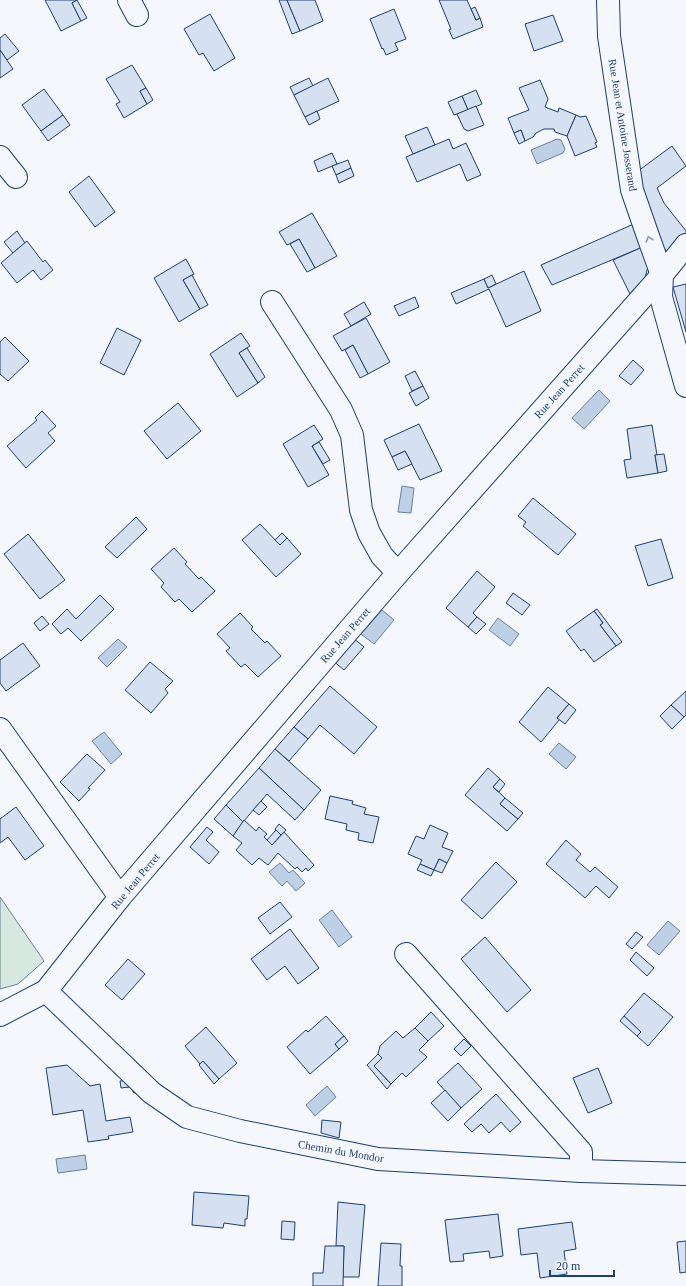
<svg xmlns="http://www.w3.org/2000/svg" width="686" height="1286" font-family="'Times New Roman',serif">
  <rect width="100%" height="100%" fill="#f4f7fb"/>
  <!-- green -->
  <path fill="#d7e8df" stroke="#687fa3" d="M0 897 44 961 18 984 0 989Z"/>
  <!-- water -->
  <g fill="#bed0e5" stroke="#687fa3">
    <path d="M557 139 561 140 565 149 563 153 537 164 531 150Z"/>
    <path d="M599 390 610 401 584 429 572 418Z"/>
    <path d="M402 486 414 488 411 513 398 512Z"/>
    <path d="M382 610 394 620 374 644 361 634Z"/>
    <path d="M498 618 519 634 510 646 489 630Z"/>
    <path d="M118 639 127 647 107 667 98 658Z"/>
    <path d="M104 732 122 754 111 764 92 741Z"/>
    <path d="M559 743 576 757 566 769 549 754Z"/>
    <path d="M280 863 289 873 293 870 305 883 296 891 287 881 282 886 269 872Z"/>
    <path d="M332 910 352 937 339 947 319 920Z"/>
    <path d="M668 921 680 931 659 955 647 945Z"/>
    <path d="M327 1086 336 1097 315 1116 306 1105Z"/>
    <path d="M85 1155 87 1169 58 1173 56 1159Z"/>
  </g>
  <!-- building -->
  <g fill="#d5e0f0" stroke="#1d3f73">
    <path d="M45 0H77L72 3 81 21 61 31Z"/>
    <path d="M77 0 87 18 81 21 72 3Z"/>
    <path d="M279 0H287L300 31 292 34Z"/>
    <path d="M287 0H315L323 21 300 31Z"/>
    <path d="M439 0H467L476 20 480 18 483 27 453 39 449 30 451 29Z"/>
    <path d="M475 7 480 18 476 20 471 9Z"/>
    <path d="M394 9 406 39 395 43 398 50 386 55 383 48 382 49 370 19Z"/>
    <path d="M210 14 235 58 214 71 203 53 199 55 184 29Z"/>
    <path d="M553 15 563 41 534 51 525 24Z"/>
    <path d="M5 34 19 51 7 60 0 50V38Z"/>
    <path d="M0 50 13 69 0 78Z"/>
    <path d="M132 65 146 88 140 91 147 104 124 118 116 104 120 102 106 79Z"/>
    <path d="M309 78 313 86 294 95 290 87Z"/>
    <path d="M328 78 339 101 305 117 294 95Z"/>
    <path d="M540 80 548 99 545 107 558 112 559 108 576 115 567 136 555 132 554 129H544L536 133 533 137 525 141 521 130 514 133 508 118 529 110 519 88Z"/>
    <path d="M146 88 153 100 147 104 140 91Z"/>
    <path d="M44 89 63 115 41 131 22 105Z"/>
    <path d="M476 90 482 104 468 110 462 96Z"/>
    <path d="M462 96 468 110 454 115 448 102Z"/>
    <path d="M476 106 484 125 468 131 464 129 457 114Z"/>
    <path d="M317 111 320 119 309 125 305 117Z"/>
    <path d="M63 115 70 125 48 141 41 131Z"/>
    <path d="M576 115 580 117 586 116 597 142 595 143 597 147 575 156 567 136Z"/>
    <path d="M427 127 435 145 413 154 405 136Z"/>
    <path d="M521 130 525 141 519 144 514 133Z"/>
    <path d="M449 139 453 149 466 143 481 175 467 181 460 164 417 182 406 157Z"/>
    <path d="M672 146 686 166 657 188 664 203 686 231V235L668 254 653 232 638 171Z"/>
    <path d="M332 153 337 164 318 172 314 161Z"/>
    <path d="M348 160 351 168 336 175 332 166Z"/>
    <path d="M351 168 354 176 339 183 336 175Z"/>
    <path d="M89 176 115 212 95 227 69 192Z"/>
    <path d="M312 213 337 256 315 268 299 239 287 245 279 232Z"/>
    <path d="M636 223 645 246 552 285 541 265Z"/>
    <path d="M17 231 25 243 13 253 4 242Z"/>
    <path d="M299 239 315 268 307 272 290 244Z"/>
    <path d="M27 241 43 262 45 260 53 270 41 280 33 270 17 283 1 263Z"/>
    <path d="M645 246 650 259 645 278 630 294 613 260Z"/>
    <path d="M186 259 194 274 183 280 200 309 179 322 154 278Z"/>
    <path d="M524 271 541 311 506 327 489 289 456 304 451 293 484 279 488 288Z"/>
    <path d="M192 275 208 305 200 309 183 280Z"/>
    <path d="M492 275 496 284 488 288 484 279Z"/>
    <path d="M686 284V332L673 287Z"/>
    <path d="M415 297 419 307 399 316 394 306Z"/>
    <path d="M364 302 371 314 351 326 344 314Z"/>
    <path d="M366 318 390 362 368 374 353 345 342 351 333 336Z"/>
    <path d="M117 328 141 340 124 375 100 363Z"/>
    <path d="M241 333 250 346 239 353 258 383 237 397 210 354Z"/>
    <path d="M5 337 29 361 8 381 0 374V342Z"/>
    <path d="M353 345 368 374 360 378 345 350Z"/>
    <path d="M247 348 265 377 258 383 239 353Z"/>
    <path d="M633 360 644 370 631 385 619 376Z"/>
    <path d="M415 371 423 386 412 391 405 376Z"/>
    <path d="M423 386 429 398 416 406 409 393Z"/>
    <path d="M178 403 201 431 167 459 144 431Z"/>
    <path d="M42 411 56 426 48 433 55 441 26 468 7 446 37 420 35 418Z"/>
    <path d="M419 424 442 471 420 480 405 451 392 457 384 440Z"/>
    <path d="M314 425 323 439 312 446 329 475 308 487 283 444Z"/>
    <path d="M652 425 657 455H655L658 473 627 478 624 460 631 459 627 429Z"/>
    <path d="M319 442 330 460 323 464 312 446Z"/>
    <path d="M405 451 412 464 398 470 392 457Z"/>
    <path d="M664 454 667 471 658 473 655 455Z"/>
    <path d="M533 498 576 534 558 555 523 526 526 522 518 516Z"/>
    <path d="M136 517 147 529 117 558 105 547Z"/>
    <path d="M260 524 280 545 287 538 301 554 276 577 242 540Z"/>
    <path d="M282 533 287 538 280 545 275 540Z"/>
    <path d="M28 534 65 580 40 599 4 554Z"/>
    <path d="M661 539 673 578 648 586 635 546Z"/>
    <path d="M174 548 187 562 185 564 199 579 201 577 215 591 192 612 179 599 175 602 161 587 164 583 151 569Z"/>
    <path d="M477 571 495 587 473 613 477 617 468 627 446 608Z"/>
    <path d="M513 593 530 605 522 615 506 603Z"/>
    <path d="M100 595 114 609 81 641 68 628 61 634 52 624 67 609 76 619Z"/>
    <path d="M597 609 622 642 616 646 600 625 603 623 594 611Z"/>
    <path d="M594 611 603 623 600 625 616 646 594 662 584 649 581 651 566 631Z"/>
    <path d="M240 613 253 627 251 629 265 643 267 641 281 656 258 677 245 664 241 667 226 651 230 648 217 634Z"/>
    <path d="M42 616 49 624 40 631 34 623Z"/>
    <path d="M477 617 486 624 476 634 468 627Z"/>
    <path d="M352 637 364 647 344 670 332 660Z"/>
    <path d="M23 643 40 666 6 691 0 683V660Z"/>
    <path d="M150 662 173 681 165 689 168 693 151 713 125 690Z"/>
    <path d="M330 686 377 727 354 754 320 725 308 739 294 727Z"/>
    <path d="M548 687 569 704 557 718 560 719 541 742 519 722Z"/>
    <path d="M686 691V715L684 717 671 705Z"/>
    <path d="M569 704 576 710 565 724 557 718Z"/>
    <path d="M671 705 684 717 672 729 660 716Z"/>
    <path d="M294 727 308 739 289 761 275 749Z"/>
    <path d="M275 749 321 790 304 810 259 768Z"/>
    <path d="M87 754 105 770 88 788 90 789 79 801 60 782Z"/>
    <path d="M259 768 304 810 295 820 267 794 243 822 226 805Z"/>
    <path d="M488 768 500 779 493 787 505 798 500 804 518 819 507 831 465 795Z"/>
    <path d="M500 779 505 784 499 792 493 787Z"/>
    <path d="M330 796 353 801 352 804 366 808 364 814 379 817 373 843 358 840 359 833 346 830 347 824 325 819Z"/>
    <path d="M505 798 523 813 518 819 500 804Z"/>
    <path d="M261 801 267 807 259 815 253 810Z"/>
    <path d="M226 805 243 822 233 836 214 819Z"/>
    <path d="M16 807 44 846 25 860 8 837 0 843V819Z"/>
    <path d="M244 820 256 831 259 827 267 834 264 837 272 845 284 832 314 865 308 871 306 868 302 872 297 867 295 869 278 853 268 865 259 858 252 865 236 850 242 843 233 836Z"/>
    <path d="M279 824 286 830 281 835 275 829Z"/>
    <path d="M430 825 448 833 442 847 453 851 447 863 439 859 434 870 420 864 422 860 408 854 416 836 424 839Z"/>
    <path d="M207 827 213 832 206 840 219 852 209 864 190 847Z"/>
    <path d="M276 830 281 835 272 845 267 840Z"/>
    <path d="M566 840 581 854 576 860 590 872 595 867 618 887 609 898 596 886 585 898 546 864Z"/>
    <path d="M439 859 447 863 442 873 434 870Z"/>
    <path d="M496 862 517 882 482 919 461 900Z"/>
    <path d="M420 864 434 870 431 876 417 870Z"/>
    <path d="M280 902 292 917 270 934 258 918Z"/>
    <path d="M290 929 319 968 298 984 285 966 267 980 251 959Z"/>
    <path d="M636 932 643 937 632 949 626 944Z"/>
    <path d="M485 937 531 990 507 1012 461 959Z"/>
    <path d="M636 952 654 968 647 976 630 960Z"/>
    <path d="M128 959 145 974 122 1000 105 985Z"/>
    <path d="M644 993 673 1017 648 1046 637 1036 641 1032 624 1016Z"/>
    <path d="M431 1012 444 1026 428 1041 415 1028Z"/>
    <path d="M326 1016 344 1036 335 1044 339 1049 310 1074 287 1047 306 1030 308 1032Z"/>
    <path d="M624 1016 641 1032 637 1036 620 1021Z"/>
    <path d="M206 1027 237 1063 219 1079 203 1061 200 1064 185 1046Z"/>
    <path d="M415 1028 428 1041 419 1050 427 1057 406 1077 402 1073 391 1084 374 1066 382 1058 378 1054 380 1046 396 1031 403 1038Z"/>
    <path d="M344 1036 348 1041 339 1049 335 1044Z"/>
    <path d="M464 1039 471 1046 461 1056 454 1049Z"/>
    <path d="M378 1054 382 1058 374 1066 391 1084 387 1089 367 1065Z"/>
    <path d="M203 1061 219 1079 214 1084 199 1065Z"/>
    <path d="M458 1063 482 1089 461 1108 437 1082Z"/>
    <path d="M67 1065 90 1086 100 1084 106 1121 130 1117 133 1132 108 1136 109 1139 88 1142 83 1110 53 1115 46 1068Z"/>
    <path d="M598 1068 612 1103 588 1113 573 1078Z"/>
    <path d="M132 1080 141 1092 134 1093 130 1087 121 1088 120 1081Z"/>
    <path d="M445 1090 461 1108 448 1121 431 1103Z"/>
    <path d="M496 1094 521 1122 510 1132 501 1122 489 1133 481 1124 472 1132 464 1124Z"/>
    <path d="M322 1120 341 1122 339 1138 321 1133Z"/>
    <path d="M194 1192 249 1196 247 1219H245V1226L224 1223 223 1228 192 1225Z"/>
    <path d="M338 1202 365 1205 359 1277H343L344 1246H336Z"/>
    <path d="M498 1214 503 1256 490 1258 489 1251 463 1254 464 1261 450 1262 445 1220Z"/>
    <path d="M282 1221 295 1222 294 1240 281 1239Z"/>
    <path d="M572 1222 576 1249 564 1251 567 1274 540 1278 537 1253 521 1255 518 1229Z"/>
    <path d="M686 1241V1272L680 1273 677 1242Z"/>
    <path d="M381 1243 401 1244 400 1266H402V1286H378Z"/>
    <path d="M325 1246H344L343 1286H313V1273H323Z"/>
  </g>
  <g fill="none" stroke-linecap="round" stroke-linejoin="round">
    <!-- minor casing -->
    <g stroke="#1d3f73" stroke-width="24">
      <g id="minor">
        <path d="M129 0 137 15"/>
        <path d="M608 0 609 36 632 190 649 239 662 275 661 297 686 386"/>
        <path d="M0 157 16 177"/>
        <path d="M272 302 341 410 352 435 361 510 369 533 382 556 398 573"/>
        <path d="M0 729 120 897"/>
        <path d="M406 954 581 1152V1171"/>
        <path d="M46 991 152 1093 187 1117 240 1131 378 1159 581 1171 686 1174"/>
        <path d="M0 1015 46 991 120 897 398 573 662 275 686 245"/>
      </g>
    </g>
    <!-- minor -->
    <use href="#minor" stroke="#f4f7fb" stroke-width="22"/>
  </g>
  <!-- one-way arrows -->
  <defs><path id="oneway-chevron" d="M-2-3.5L2.5 0L-2 3.5" fill="none" stroke-width="1.6" stroke-linecap="round" stroke-linejoin="round"/></defs>
  <use stroke="#889bb7" href="#oneway-chevron" transform="translate(649 239) rotate(-109)"/>
  <g text-anchor="middle" dominant-baseline="central" stroke-width="3" stroke-linejoin="round" paint-order="stroke">
    <!-- street labels -->
    <g font-size="11" fill="#1d3f73" stroke="#f4f7fb">
      <text transform="translate(623 125) rotate(81)">Rue Jean et Antoine Josserand</text>
      <text transform="translate(559 391) rotate(-48)">Rue Jean Perret</text>
      <text transform="translate(345 635) rotate(-49)">Rue Jean Perret</text>
      <text transform="translate(135 881) rotate(-50)">Rue Jean Perret</text>
      <text transform="translate(341 1151) rotate(10)">Chemin du Mondor</text>
    </g>
  </g>
  <!-- scale -->
  <path d="M550 1270v6h64v-6" fill="none" stroke="#1d3f73" stroke-width="2"/>
  <text x="556" y="1270" font-size="12" fill="#1d3f73" stroke="#f4f7fb" stroke-width="3" paint-order="stroke">20 m</text>
</svg>
